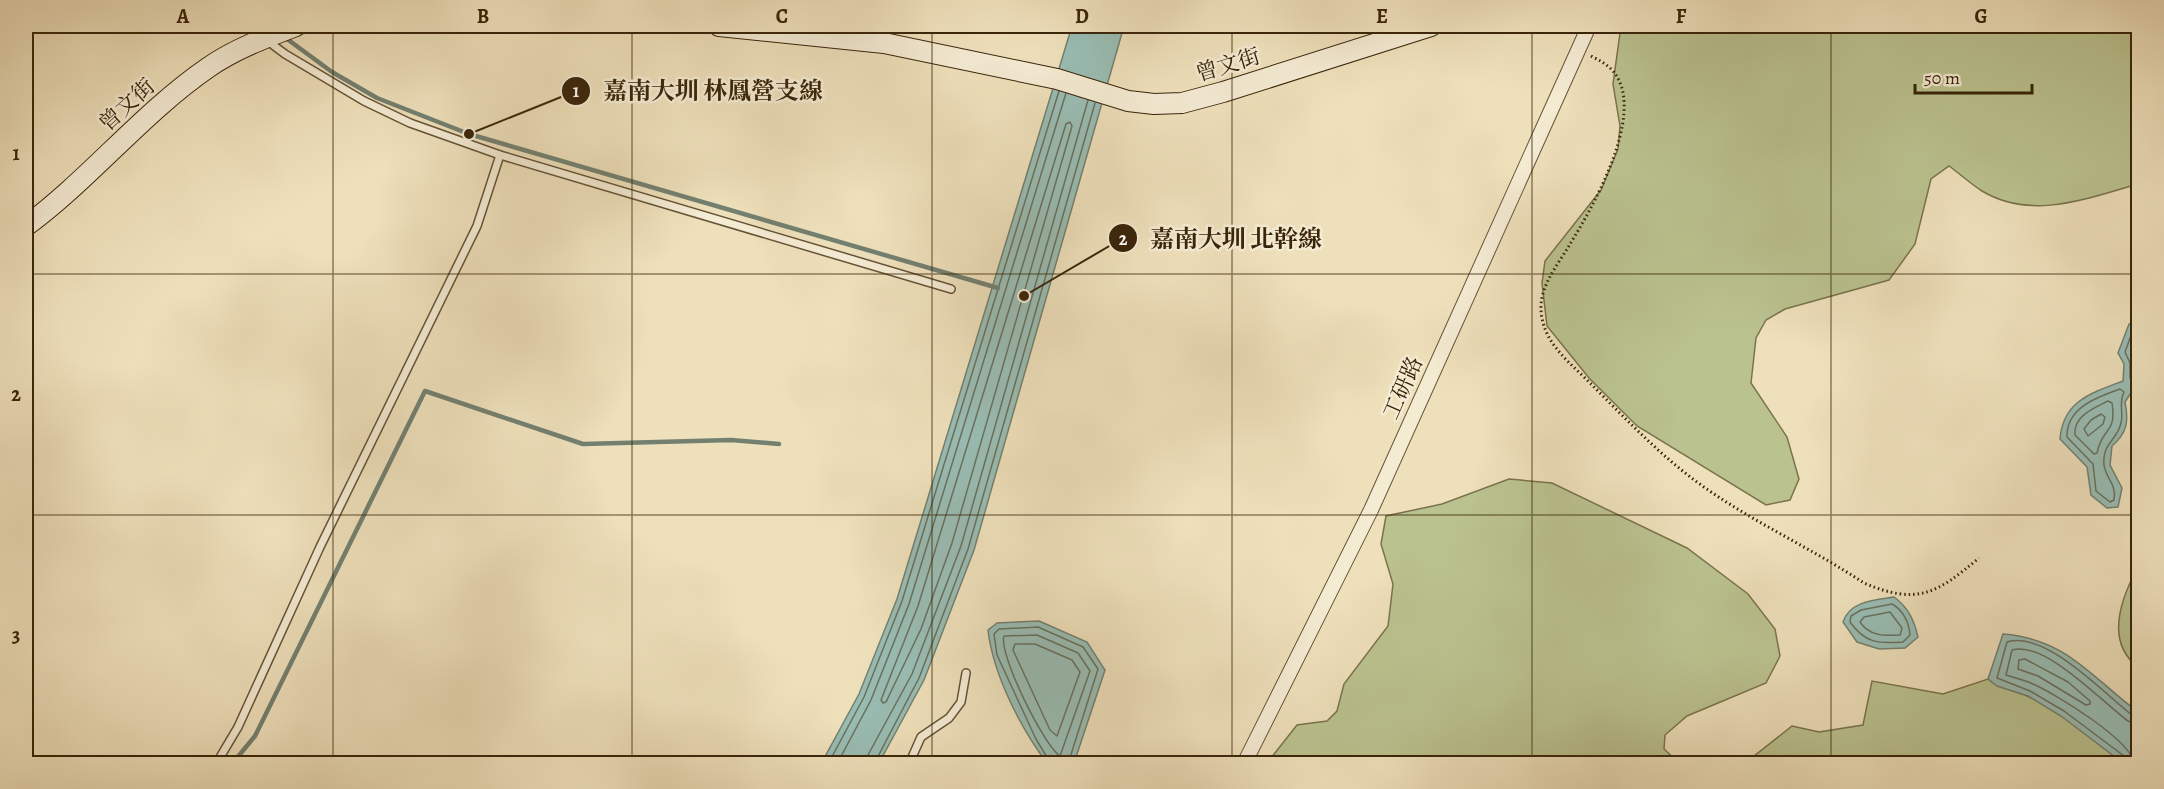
<svg xmlns="http://www.w3.org/2000/svg" width="2164" height="789" font-family="Alegreya,'Noto Serif TC',serif">
  <rect width="100%" height="100%" fill="#eee0bb"/>
  <filter id="stains"><feTurbulence type="fractalNoise" baseFrequency=".00333" numOctaves="4"/><feColorMatrix values="0 0 0 0 .2 0 0 0 0 .09 0 0 0 0 .02 0 0 0 .5 -.17"/></filter>
  <radialGradient id="worn" r=".72"><stop offset=".6" stop-color="#630" stop-opacity="0"/><stop offset="1" stop-color="#630" stop-opacity=".3"/></radialGradient>
  <!-- green -->
  <g fill="#bac28f" stroke="#7a734c" stroke-width="1.5">
    <path d="M1621 26H2138V184C2088 198 2032 221 1982 191 1971 184 1960 174 1949 166L1931 179 1915 244 1889 280 1785 309 1766 320 1756 338 1751 383 1787 437 1799 479 1790 500 1766 505 1637 426 1589 378 1547 326 1542 283 1545 261 1601 190 1618 149 1620 126 1613 84Z"/>
    <path d="M1509 479 1552 483 1687 548 1748 594 1775 629 1780 656 1766 683 1687 716 1665 735 1664 749 1679 763H1267L1297 725 1327 721 1337 711 1344 684 1388 626 1393 584 1381 544 1386 516 1442 504Z"/>
    <path d="M2138 567V667C2105 642 2121 598 2138 567Z"/>
    <path d="M1988 679C2000 689 2013 690 2027 696 2062 711 2095 738 2123 763L1744 764 1792 726 1819 732 1863 725 1872 681 1943 694Z"/>
  </g>
  <!-- water -->
  <g fill="#99bdb4" stroke="#738070" stroke-width="1.5">
    <path d="M1072 26H1124L974 550 924 680 879 763 821 764 859 694 897 599Z"/>
    <path d="M2138 321V382L2125 402C2129 422 2127 433 2112 446L2110 465 2122 488 2118 507 2107 508 2091 495 2087 467 2060 439C2063 401 2091 393 2123 381L2124 364 2118 353 2129 324Z"/>
    <path d="M1894 597C1908 607 1914 620 1918 637L1905 648 1879 649 1857 642 1843 622C1850 601 1874 600 1894 597Z"/>
    <path d="M1039 621 1087 642 1105 670 1074 763H1047C1020 727 993 674 988 630L997 623Z"/>
    <path d="M2003 634C2067 639 2091 677 2138 712V763H2123L2061 716 2028 696 1997 686 1988 679Z"/>
  </g>
  <g fill="none" stroke-linecap="round" stroke-linejoin="round">
    <!-- shore -->
    <g stroke="#69705e" stroke-width="1.5">
      <path d="M1070 122 1072 126 952 543 921 629 886 702 883 703 881 700 918 606 1066 124Z"/>
      <path d="M2138 327 2133 330 2125 352 2130 363V378H2138"/>
      <path d="M2120 389 2124 392C2118 405 2124 412 2121 423 2117 441 2102 443 2104 465 2106 479 2117 484 2114 500L2110 502 2096 491 2093 464 2067 437C2066 408 2097 397 2120 389Z"/>
      <path d="M2108 401 2112 403C2117 434 2102 427 2097 453L2094 454 2075 435C2073 416 2094 408 2108 401Z"/>
      <path d="M2101 414 2105 417 2103 424 2088 436 2084 429 2091 420Z"/>
      <path d="M1892 604C1903 610 1909 622 1910 635L1903 642C1878 644 1865 643 1850 622L1851 616 1861 610Z"/>
      <path d="M1890 612 1902 628 1900 635C1884 636 1869 636 1860 622L1864 617Z"/>
      <path d="M1037 635 1078 653 1090 671 1060 756C1044 746 998 653 1004 636Z"/>
      <path d="M1035 644 1072 660 1080 672 1057 736 1050 730 1013 650 1015 644Z"/>
      <path d="M2025 659 2068 682 2090 701V704L2086 705 2038 676 2018 669 2019 660Z"/>
      <path d="M828 764 864 697 902 601 1059 91"/>
      <path d="M837 764 871 700 909 604 1066 93"/>
      <path d="M866 764 868 755 912 674 961 546 1088 100"/>
      <path d="M874 764 919 678 968 549 1095 103"/>
      <path d="M1051 764 1036 739 997 655 994 634 999 629 1038 627 1083 647 1098 669 1068 764"/>
      <path d="M2127 764 2124 756 2064 711 2030 691 1997 678 2007 642C2046 630 2104 694 2132 715L2138 717"/>
      <path d="M2134 764C2133 741 2054 693 2033 684 2024 680 2015 678 2006 675L2012 650C2045 640 2103 703 2128 721L2138 724"/>
    </g>
    <!-- stream -->
    <g stroke="#738070" stroke-width="4.5">
      <path d="M283 36 332 72 377 98 469 134 998 288"/>
      <path d="M232 764 255 736 425 391 583 444 731 440 779 444"/>
    </g>
    <!-- service casing -->
    <g stroke="#665336" stroke-width="10">
      <g id="service">
        <path d="M256 26 265 39 285 54 364 101 410 123 500 155 951 289"/>
        <path d="M216 764 238 727 320 547 477 226 500 155"/>
        <path d="M909 764 921 737 949 718 961 702 966 673"/>
      </g>
    </g>
    <!-- minor casing -->
    <g stroke="#665336" stroke-width="16">
      <path id="minor" d="M1244 764 1371 510 1589 26"/>
    </g>
    <!-- secondary casing -->
    <g stroke="#392409" stroke-width="22">
      <g id="secondary">
        <path d="M719 26 884 43 1057 79 1128 101 1154 104 1182 103 1223 92 1431 26"/>
        <path d="M26 226C91 178 142 113 209 67 235 49 267 37 296 26"/>
      </g>
    </g>
    <!-- path -->
    <path stroke="#392409" stroke-width="3" stroke-dasharray="1.5 3" stroke-linecap="butt" d="M1591 56C1601 61 1610 66 1616 75 1644 117 1593 207 1570 244 1557 267 1536 289 1542 318 1547 347 1574 366 1593 386 1625 418 1656 451 1693 479 1746 519 1808 546 1864 583 1918 606 1937 593 1979 558"/>
    <!-- service -->
    <use href="#service" stroke="#f4ebd3" stroke-width="7"/>
    <!-- minor -->
    <use href="#minor" stroke="#f4ebd3" stroke-width="14"/>
    <!-- secondary -->
    <use href="#secondary" stroke="#f4ebd3" stroke-width="20"/>
  </g>
  <!-- grid -->
  <path fill="none" stroke="#392409" stroke-width="1.5" stroke-opacity="0.55" d="M333 26V764M632 26V764M932 26V764M1232 26V764M1532 26V764M1831 26V764M26 274H2138M26 515H2138"/>
  <g text-anchor="middle" dominant-baseline="central" stroke-width="5" stroke-linejoin="round" paint-order="stroke">
    <!-- street labels -->
    <g font-size="22" fill="#392409" stroke="#f4ebd3">
      <text transform="translate(1228 65) rotate(-17)">曾文街</text>
      <text transform="translate(127 105) rotate(-42)">曾文街</text>
      <text transform="translate(1403 388) rotate(-66)">工研路</text>
    </g>
  </g>
  <!-- callouts -->
  <path fill="none" stroke="#392409" stroke-width="2" d="M469 134L576 91M1024 296L1123 238"/>
  <g fill="#392409" stroke="#f4ebd3" stroke-width="2">
    <circle cx="469" cy="134" r="6"/>
    <circle cx="1024" cy="296" r="6"/>
    <circle cx="576" cy="91" r="15"/>
    <circle cx="1123" cy="238" r="15"/>
  </g>
  <g font-size="18" text-anchor="middle" font-weight="bold" fill="#fff">
    <text x="576" y="97">1</text>
    <text x="1123" y="245">2</text>
  </g>
  <g font-size="24" text-anchor="middle" font-weight="bold" fill="#392409" stroke="#f4ebd3" stroke-width="5" stroke-linejoin="round" paint-order="stroke">
    <text x="713" y="99">嘉南大圳 林鳳營支線</text>
    <text x="1236" y="247">嘉南大圳 北幹線</text>
  </g>
  <!-- margin -->
  <rect width="2164" height="789" fill="none" stroke="#eee0bb" stroke-width="66"/>
  <!-- scale -->
  <path d="M1915 84v9h117v-9" fill="none" stroke="#392409" stroke-width="3"/>
  <text x="1924" y="84" font-size="18" fill="#392409" stroke="#f4ebd3" stroke-width="4.5" paint-order="stroke">50 m</text>
  <rect x="33" y="33" width="2098" height="723" fill="none" stroke="#392409" stroke-width="2"/>
  <g font-size="20" text-anchor="middle" font-weight="bold" fill="#392409">
    <text x="183" y="23">A</text>
    <text x="483" y="23">B</text>
    <text x="782" y="23">C</text>
    <text x="1082" y="23">D</text>
    <text x="1382" y="23">E</text>
    <text x="1681" y="23">F</text>
    <text x="1981" y="23">G</text>
    <text x="16" y="160">1</text>
    <text x="16" y="401">2</text>
    <text x="16" y="642">3</text>
  </g>
  <rect width="100%" height="100%" filter="url(#stains)"/>
  <rect width="100%" height="100%" fill="url(#worn)"/>
</svg>
